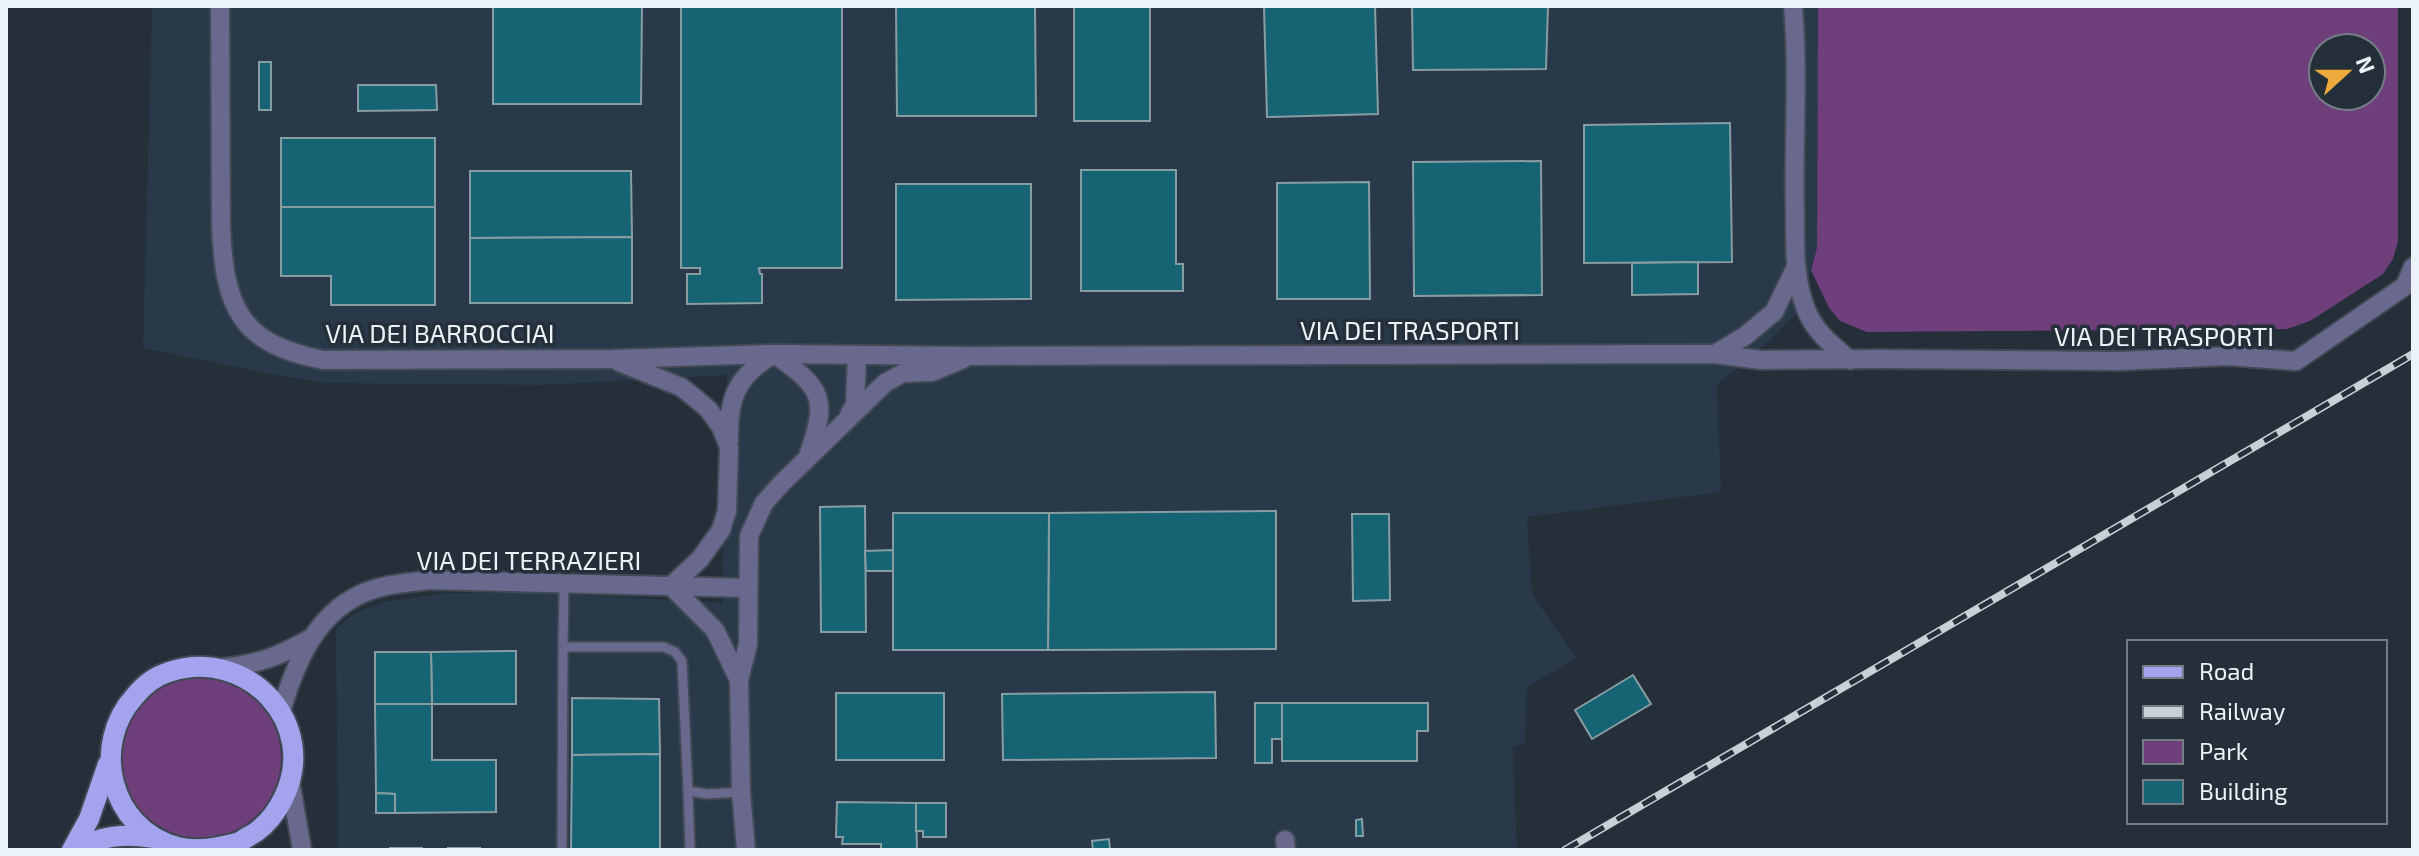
<svg xmlns="http://www.w3.org/2000/svg" width="2419" height="856" font-family="'Exo 2',sans-serif">
  <rect width="100%" height="100%" fill="#242f3a"/>
  <!-- built -->
  <path fill="#293949" d="M152 6H1818L1817 248 1797 312 1770 341 1717 385 1721 492 1527 517 1532 594 1576 658 1527 687 1525 742 1513 748 1517 850H338L336 629 355 613 383 602 448 593H539L722 603 727 375 542 385 328 383 276 375 143 348Z"/>
  <!-- green -->
  <g fill="#6e3f7a" fill-rule="evenodd">
    <path d="M1818 6H2398V241L2393 259 2383 274 2310 321 2287 329 1867 332 1840 321 1829 308 1811 270 1817 248ZM2323 48H2371V96H2323Z"/>
    <circle cx="201" cy="758" r="80"/>
  </g>
  <!-- building -->
  <g fill="#166373" stroke="#889da2" stroke-width="2">
    <path d="M493 6H642L641 104H493Z"/>
    <path d="M681 6H842V268H759L760 274H762V303L687 304V274H700V268H681Z"/>
    <path d="M896 6H1035L1036 116H897Z"/>
    <rect x="1074" y="6" width="76" height="115"/>
    <path d="M1264 6H1375L1378 114 1267 117Z"/>
    <path d="M1412 6H1548L1546 69 1413 70Z"/>
    <rect x="259" y="62" width="12" height="48"/>
    <path d="M358 85H436L437 110 358 111Z"/>
    <path d="M1730 123 1732 262 1584 263V125Z"/>
    <rect x="281" y="138" width="154" height="69"/>
    <path d="M1541 161 1542 295 1414 296 1413 162Z"/>
    <path d="M1081 170H1176V264H1183V291H1081Z"/>
    <path d="M470 171H631L632 237 470 238Z"/>
    <path d="M1369 182 1370 299H1277V183Z"/>
    <path d="M896 184H1031V299L896 300Z"/>
    <path d="M281 207H435V305H331V276H281Z"/>
    <path d="M632 237V303H470V238Z"/>
    <path d="M1698 262V294L1632 295V263Z"/>
    <path d="M865 506 866 632H821L820 507Z"/>
    <path d="M1276 511V649L1048 650 1049 513Z"/>
    <path d="M893 513H1049L1048 650H893Z"/>
    <path d="M1352 514H1389L1390 600 1353 601Z"/>
    <path d="M893 550V571H866L865 551Z"/>
    <path d="M516 651V704H432L431 652Z"/>
    <path d="M375 652H431L432 704H375Z"/>
    <path d="M1633 675 1651 704 1592 739 1575 710Z"/>
    <path d="M1215 692 1216 758 1003 760 1002 694Z"/>
    <rect x="836" y="693" width="108" height="67"/>
    <path d="M572 698 659 699 660 754 572 755Z"/>
    <path d="M1255 703H1282V739H1272V763H1255Z"/>
    <path d="M1282 703H1428V731H1417V761H1282Z"/>
    <path d="M375 704H432V760H496V812L395 813V794L376 793Z"/>
    <path d="M660 754V850H571L572 755Z"/>
    <path d="M376 793 395 794V813H376Z"/>
    <path d="M837 802 916 803 917 850H881V844H842L843 837H836Z"/>
    <path d="M916 803H946V837H923V831H916Z"/>
    <path d="M1362 819 1363 836H1356V820Z"/>
    <path d="M1109 839 1110 850H1093L1092 841Z"/>
    <rect x="390" y="848" width="32" height="2"/>
    <rect x="448" y="848" width="32" height="2"/>
  </g>
  <g fill="none" stroke-linecap="round" stroke-linejoin="round">
    <!-- lane casing -->
    <g stroke="#404a55" stroke-width="13">
      <g id="lane">
        <path d="M564 584 563 647H664L675 652 682 661 688 791 707 794 741 792"/>
        <path d="M688 791 690 850"/>
        <path d="M562 850 563 647"/>
      </g>
    </g>
    <!-- street casing -->
    <g stroke="#404a55" stroke-width="22">
      <g id="street">
        <path d="M220 6 221 225C224 306 239 344 323 360L611 359 774 354 969 356 1715 354 1761 360 1879 359 2119 361 2229 356 2296 361 2405 286 2413 267"/>
        <path d="M1793 6C1799 75 1793 144 1795 213 1795 244 1794 275 1804 304 1812 329 1830 344 1850 360"/>
        <path d="M774 354C821 387 829 397 809 453"/>
        <path d="M1715 354 1745 336 1774 312 1796 267"/>
        <path d="M619 362 681 387 695 398 709 410 721 427 729 447 727 511 721 530 700 559 671 586"/>
        <path d="M849 415 855 404 857 355"/>
        <path d="M729 440C728 399 736 377 772 355"/>
        <path d="M671 586 715 630 739 680"/>
        <path d="M222 668C261 663 275 658 310 639"/>
        <path d="M281 712C297 656 322 599 386 586 400 583 415 582 429 580L747 588"/>
        <path d="M290 780 302 850"/>
        <path d="M1285 840 1286 850"/>
        <path d="M746 850 741 792 739 680 748 644 749 536 764 503 783 482 885 383 903 373 932 372 963 359"/>
      </g>
    </g>
    <!-- primary casing -->
    <g stroke="#404a55" stroke-width="24">
      <g id="primary">
        <path d="M72 850 89 819 108 764"/>
        <path d="M73 850C100 836 124 833 153 838"/>
        <path d="M233 850C239 840 247 838 256 832 267 824 277 811 283 799 321 724 247 646 169 672 156 676 144 685 135 696 90 745 110 829 177 847 198 852 217 848 237 843"/>
      </g>
    </g>
    <!-- lane -->
    <use href="#lane" stroke="#69698e" stroke-width="9"/>
    <!-- street -->
    <use href="#street" stroke="#69698e" stroke-width="18"/>
    <!-- primary -->
    <use href="#primary" stroke="#a4a3ed" stroke-width="20"/>
    <!-- rail casing -->
    <g stroke="#c8cfd7" stroke-width="8">
      <path id="rail" d="M1565 850 2413 354"/>
    </g>
    <!-- rail -->
    <use href="#rail" stroke="#242f3a" stroke-width="5" stroke-dasharray="15" stroke-linecap="butt"/>
  </g>
  <g text-anchor="middle" dominant-baseline="central" stroke-width="7" stroke-linejoin="round" paint-order="stroke">
    <!-- street labels -->
    <g font-size="26" fill="#ebf2f9" stroke="#242f3a">
      <text x="1410" y="329">VIA DEI TRASPORTI</text>
      <text x="440" y="332">VIA DEI BARROCCIAI</text>
      <text x="2164" y="335">VIA DEI TRASPORTI</text>
      <text x="529" y="559">VIA DEI TERRAZIERI</text>
    </g>
  </g>
  <!-- border -->
  <rect width="2419" height="856" fill="none" stroke="#ebf2f9" stroke-width="16"/>
  <!-- legend -->
  <rect x="2127" y="640" width="260" height="184" fill="#242f3a" stroke="#747d86" stroke-width="2"/>
  <rect x="2143" y="666" width="40" height="12" fill="#a4a3ed" stroke="#747d86" stroke-width="2"/>
  <text x="2199" y="680" font-size="24" fill="#ebf2f9">Road</text>
  <rect x="2143" y="706" width="40" height="12" fill="#c8cfd7" stroke="#747d86" stroke-width="2"/>
  <text x="2199" y="720" font-size="24" fill="#ebf2f9">Railway</text>
  <rect x="2143" y="740" width="40" height="24" fill="#6e3f7a" stroke="#747d86" stroke-width="2"/>
  <text x="2199" y="760" font-size="24" fill="#ebf2f9">Park</text>
  <rect x="2143" y="780" width="40" height="24" fill="#166373" stroke="#747d86" stroke-width="2"/>
  <text x="2199" y="800" font-size="24" fill="#ebf2f9">Building</text>
  <!-- north arrow -->
  <g transform="translate(2347 72) rotate(69)"><circle r="38" fill="#242f3a" stroke="#747d86" stroke-width="2"/>
  <path d="M0-6L14 30L0 20L-14 30Z" fill="#ebaa39"/>
  <text y="-12" font-size="22" font-weight="bold" text-anchor="middle" fill="#ebf2f9">N</text>
  </g>
</svg>
